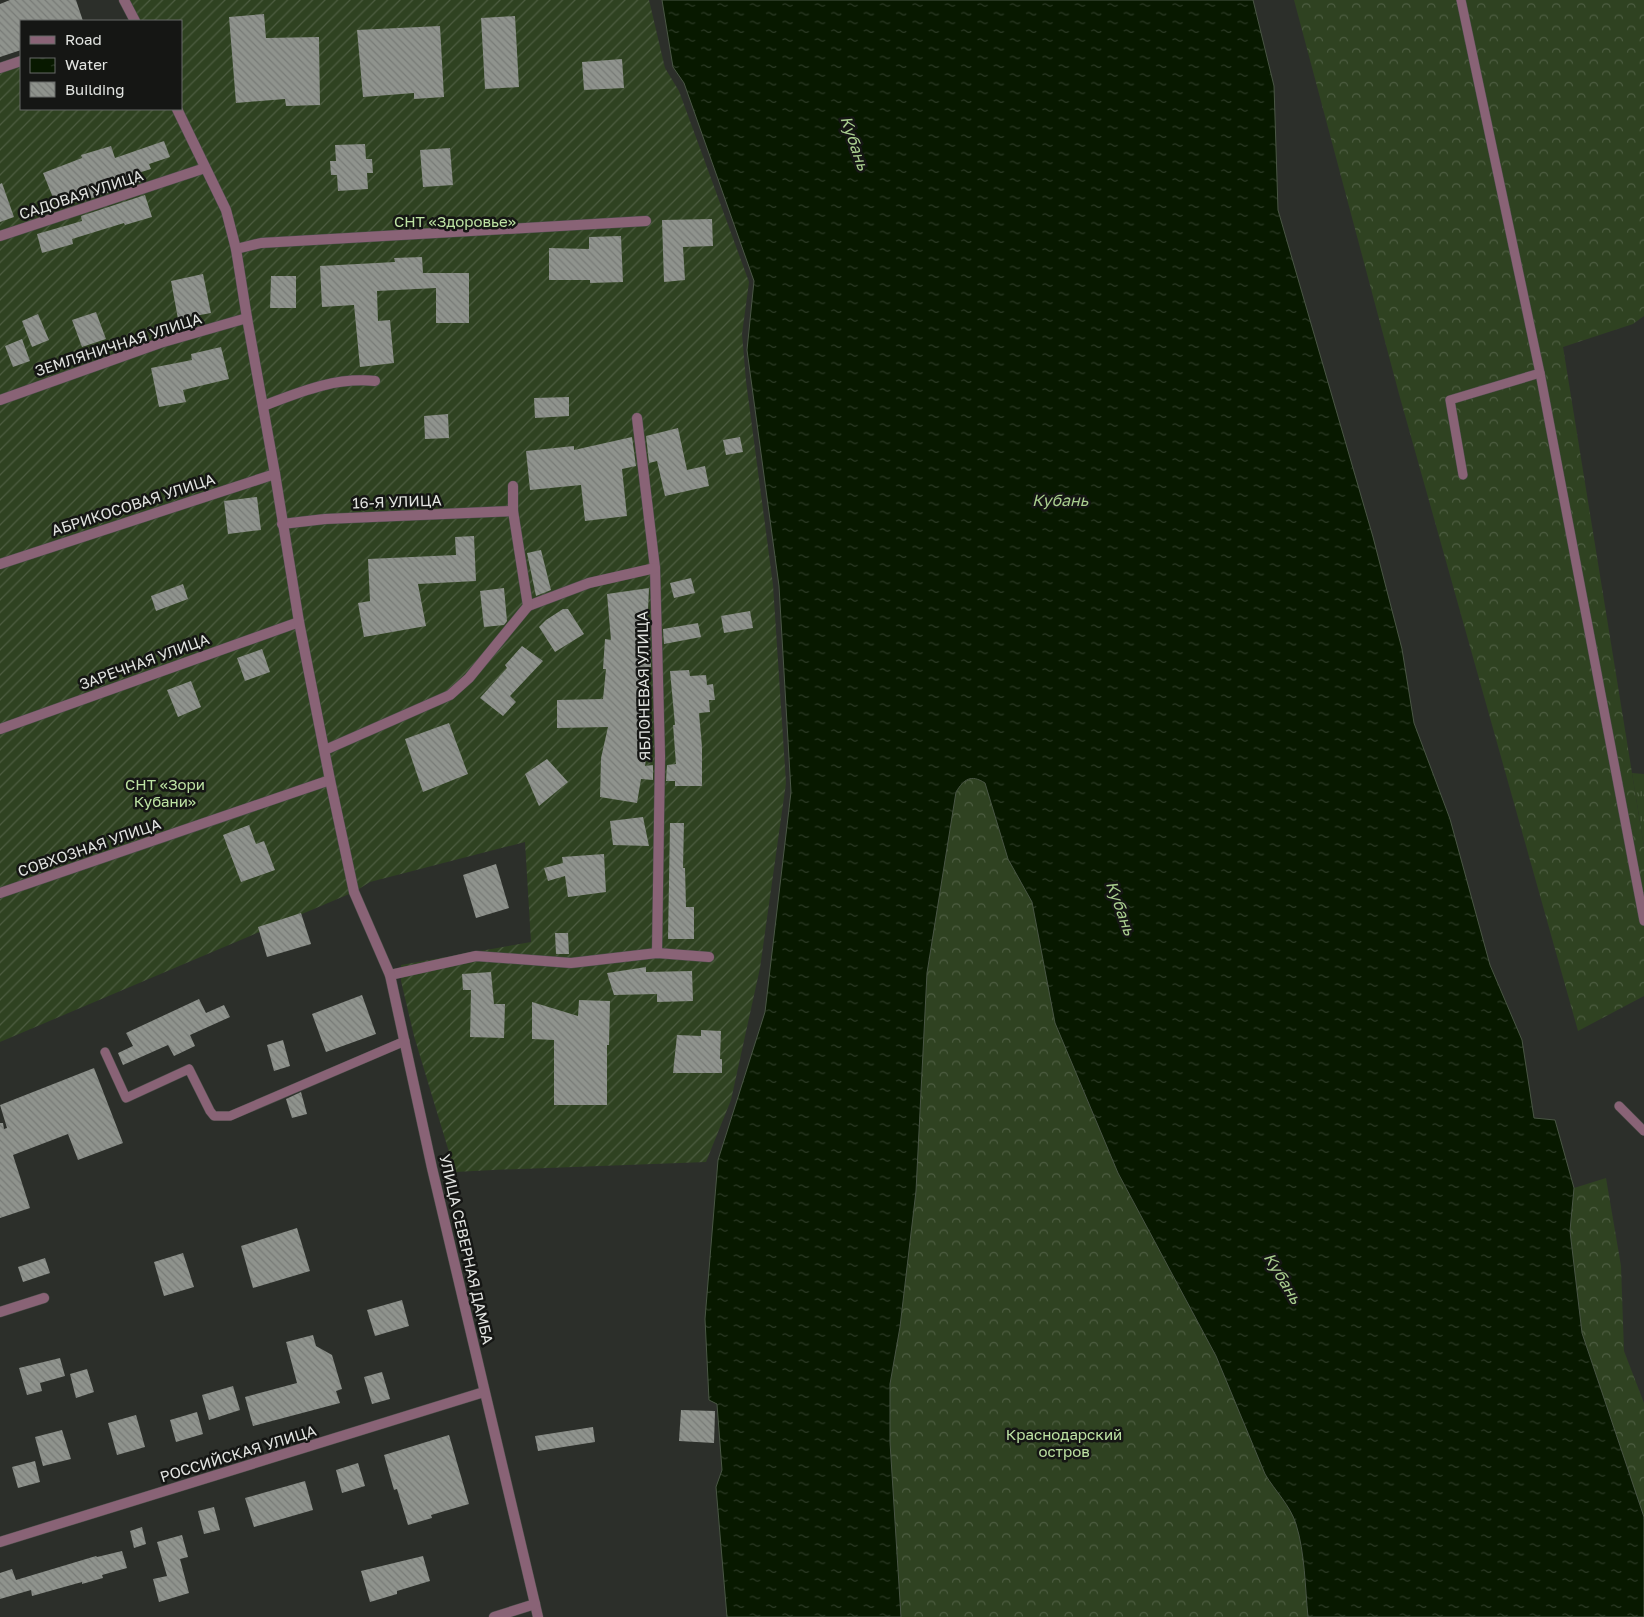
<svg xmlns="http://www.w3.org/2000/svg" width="1644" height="1617" font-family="'Golos Text',sans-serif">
  <defs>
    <pattern id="grass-tufts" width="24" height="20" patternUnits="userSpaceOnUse" patternTransform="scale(1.25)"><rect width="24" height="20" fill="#2f4221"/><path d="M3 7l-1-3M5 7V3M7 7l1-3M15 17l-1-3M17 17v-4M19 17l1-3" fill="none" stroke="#4d5d41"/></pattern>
    <pattern id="forest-crowns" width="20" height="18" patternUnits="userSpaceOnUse" patternTransform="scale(1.25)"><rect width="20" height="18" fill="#2f4221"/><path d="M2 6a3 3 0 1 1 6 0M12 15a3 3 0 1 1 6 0" fill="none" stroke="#4d5d41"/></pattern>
    <pattern id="garden-furrows" width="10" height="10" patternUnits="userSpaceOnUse" patternTransform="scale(1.25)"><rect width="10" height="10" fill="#2f4221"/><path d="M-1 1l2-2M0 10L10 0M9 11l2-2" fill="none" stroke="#4d5d41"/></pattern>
    <pattern id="water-ripples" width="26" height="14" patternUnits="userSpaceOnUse" patternTransform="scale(1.25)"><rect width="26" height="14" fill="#081900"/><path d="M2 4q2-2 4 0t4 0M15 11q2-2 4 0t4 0" fill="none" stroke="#2c3a25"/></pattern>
    <pattern id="building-back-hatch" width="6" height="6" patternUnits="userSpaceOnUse" patternTransform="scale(1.25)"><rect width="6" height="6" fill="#8f938d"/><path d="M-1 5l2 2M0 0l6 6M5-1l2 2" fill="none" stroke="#787b77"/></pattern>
  </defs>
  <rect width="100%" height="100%" fill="#2c2f2a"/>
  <!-- grass -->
  <path fill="url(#grass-tufts)" d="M1632 773 1644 774V847Z"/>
  <!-- forest -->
  <g fill="url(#forest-crowns)">
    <path d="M1294 0H1644V316L1633 324 1563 347 1644 847V996L1578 1031 1399 394Z"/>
    <path d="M969 779H978L985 783 1008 859 1032 902 1042 953 1081 1086 1118 1173 1216 1356 1265 1474C1275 1491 1290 1505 1296 1524 1305 1553 1305 1587 1308 1617H901L890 1442V1384L900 1327 927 973 956 792 962 783Z"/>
    <path d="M1606 1178 1621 1266 1624 1351 1644 1403V1517L1582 1333 1570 1231 1574 1188Z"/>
  </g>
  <!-- garden -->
  <path fill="url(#garden-furrows)" d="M124 0H649L665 68 679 91 749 282 742 334 746 381 773 585 786 783 760 968 731 1100 706 1162 493 1170 455 1172 414 1036 401 981V965L531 942 525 842 370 882 354 892 0 1042V69L21 61V109H181V21H135Z"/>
  <!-- water -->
  <path fill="url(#water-ripples)" stroke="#495644" d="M662 0H1253L1274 86 1278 210 1373 537 1402 649 1414 723 1450 819 1490 965 1522 1040 1534 1118 1555 1120 1574 1188 1570 1231 1582 1333 1644 1517V1617H1308C1305 1587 1305 1553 1296 1524 1290 1505 1275 1491 1265 1474L1216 1356 1118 1173 1055 1023 1032 902 1008 859 985 783C971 774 964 779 956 792L927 973 916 1191 900 1327 890 1384V1442L901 1617H727L716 1487 722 1470 717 1404 709 1400 705 1319 718 1160 765 1012 791 792 779 586 747 350 754 281 684 83 673 67Z"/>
  <!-- building -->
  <g fill="url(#building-back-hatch)">
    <path d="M10 0H76L83 21H21V50L0 57V4Z"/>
    <path d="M264 14 266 38 319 37 320 105 286 106 285 99 236 103 229 17Z"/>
    <path d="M515 16 519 87 485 89 481 18Z"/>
    <path d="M440 26 444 97 414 99V93L363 97 357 30Z"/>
    <path d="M622 59 624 88 584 90 582 62Z"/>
    <path d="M164 141 170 157 149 164 151 169 138 173 141 182 77 203 75 197 56 205 43 173 82 158 81 155 111 146 115 158Z"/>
    <path d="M365 144 366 159H372L373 173H367L368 189 338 191 337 175H331L330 161H336L335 145Z"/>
    <path d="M450 148 453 185 423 187 420 150Z"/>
    <path d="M2 183 14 217 0 222V184Z"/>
    <path d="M145 195 152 217 125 225 124 223 72 239 73 244 42 253 37 234 82 221 81 216Z"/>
    <path d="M712 219 713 246 683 247 685 280 664 282 662 220Z"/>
    <path d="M621 236 623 282 590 283V280H549V248L589 249V237Z"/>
    <path d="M422 257 423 273H469V323H436V288L377 291 378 321 390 320 394 363 360 367 354 305 322 307 320 266 395 262 394 258Z"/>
    <path d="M203 274 211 313 178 319 171 281Z"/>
    <path d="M271 276H296V308H270Z"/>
    <path d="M96 312 106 339 82 347 72 320Z"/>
    <path d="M38 314 49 340 32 347 22 321Z"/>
    <path d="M22 339 30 361 13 367 5 346Z"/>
    <path d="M221 347 229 379 183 390 186 402 159 407 151 368 192 360 191 354Z"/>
    <path d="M569 397V416L535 418 534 398Z"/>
    <path d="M448 414 449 438 425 439 424 416Z"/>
    <path d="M678 428 687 470 705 466 709 486 665 496 657 461 649 463 646 436Z"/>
    <path d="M632 437 636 466 622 469 627 516 585 521 581 485 530 490 526 451 574 446V450Z"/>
    <path d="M740 437 743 452 726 455 723 440Z"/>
    <path d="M257 497 261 530 228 534 224 501Z"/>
    <path d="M474 536 476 581 418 584 426 626 364 637 358 603 370 601 368 559 456 555 455 537Z"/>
    <path d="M541 550 551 590 536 596 527 553Z"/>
    <path d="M691 578 695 593 674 598 670 583Z"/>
    <path d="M183 584 188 599 156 611 151 596Z"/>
    <path d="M504 588 507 621 504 625 484 627 480 591Z"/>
    <path d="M649 588 647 632 650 631 651 667H648L644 721 651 722 645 766 653 765V780L641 779 637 803 600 797 601 758 608 727 557 728V700L603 699 606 669H603L605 639 611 640 607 594Z"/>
    <path d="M563 609H568L584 634 555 652 539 627 546 620Z"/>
    <path d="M750 611 753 628 724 633 721 616Z"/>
    <path d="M698 623 701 637 664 644 663 629Z"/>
    <path d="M522 646 543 661 510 696 516 702 503 716 480 698 507 668 505 665Z"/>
    <path d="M262 649 270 672 245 681 237 658Z"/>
    <path d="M689 670 690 676 706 675 707 685 713 684 715 700H709L710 712 699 713 702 747V786H675V781H666L667 765 676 764 673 725H675L670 671Z"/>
    <path d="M191 681 201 707 178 717 167 690Z"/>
    <path d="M449 723 468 774 423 792 405 739Z"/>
    <path d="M547 759 568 782 539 806 525 774Z"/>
    <path d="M643 817 649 846 613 845 610 821Z"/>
    <path d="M670 823H684L683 868H685L686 907H694V939H668Z"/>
    <path d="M249 825 256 844 264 841 275 870 241 882 223 835Z"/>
    <path d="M604 854 606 892 568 897 565 876 548 881 544 868 563 863 562 857Z"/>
    <path d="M496 864 509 908 476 918 463 875Z"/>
    <path d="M301 913 311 944 267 957 258 927Z"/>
    <path d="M555 933H568L569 954H556Z"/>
    <path d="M646 967V972L692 971 693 1001 657 1002V994L614 995 607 973Z"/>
    <path d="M491 972 494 1004H505L504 1038 470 1037 471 990H463L462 974Z"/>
    <path d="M362 995 376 1034 326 1052 312 1014Z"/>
    <path d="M199 999 206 1013 224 1005 230 1017 190 1035 195 1046 174 1056 168 1045 123 1065 118 1053 133 1046 126 1033Z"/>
    <path d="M579 1000 610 1001 609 1045H607V1105H554V1040L532 1039V1002L578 1016Z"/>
    <path d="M701 1030 721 1031 720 1059H722V1073H673L677 1035 701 1036Z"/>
    <path d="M283 1040 290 1066 274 1071 267 1045Z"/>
    <path d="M94 1068 123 1143 78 1160 68 1134 13 1155 30 1208 0 1218V1123H3L4 1129 7 1128 0 1105Z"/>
    <path d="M301 1092 307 1114 292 1118 286 1099Z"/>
    <path d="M297 1228 310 1271 253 1288 241 1246Z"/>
    <path d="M183 1253 194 1287 164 1296 154 1262Z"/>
    <path d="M45 1258 50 1273 23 1282 18 1267Z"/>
    <path d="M402 1300 409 1326 375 1336 367 1310Z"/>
    <path d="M313 1335 316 1346 332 1355 342 1389 336 1391 340 1403 253 1426 245 1397 297 1383 286 1342Z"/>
    <path d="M60 1358 65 1376 40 1383 42 1391 27 1395 19 1368Z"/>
    <path d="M87 1369 94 1392 76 1398 70 1374Z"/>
    <path d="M382 1372 390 1399 372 1404 364 1377Z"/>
    <path d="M233 1386 240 1410 209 1420 202 1395Z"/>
    <path d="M681 1410 715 1411 714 1443 679 1441Z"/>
    <path d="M197 1412 203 1434 176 1442 170 1420Z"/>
    <path d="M136 1415 145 1447 117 1455 108 1423Z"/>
    <path d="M593 1427 595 1442 538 1451 535 1436Z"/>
    <path d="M62 1430 71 1459 43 1466 35 1437Z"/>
    <path d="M449 1435 469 1504 431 1515 432 1518 408 1525 397 1489 394 1490 384 1455Z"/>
    <path d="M35 1461 40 1482 18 1488 12 1467Z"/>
    <path d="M358 1463 365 1486 342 1493 336 1470Z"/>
    <path d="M305 1481 313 1510 254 1527 245 1498Z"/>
    <path d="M214 1507 220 1530 204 1534 198 1511Z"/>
    <path d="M142 1527 146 1544 134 1548 130 1531Z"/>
    <path d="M182 1535 188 1557 180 1559 189 1593 159 1602 153 1579 167 1576 157 1542Z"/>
    <path d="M122 1551 127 1568 102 1575 103 1578 82 1584V1582L32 1596 31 1590 0 1599V1573L12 1569 16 1580 96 1556 97 1557Z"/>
    <path d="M423 1556 430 1581 397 1591V1594L370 1602 361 1571Z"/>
  </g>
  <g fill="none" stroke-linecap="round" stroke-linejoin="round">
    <!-- service casing -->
    <g stroke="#494c47" stroke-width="10">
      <g id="service">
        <path d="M1461 0 1540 373 1644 921"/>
        <path d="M1463 475 1450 400 1540 373"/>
        <path d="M105 1052 126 1098 189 1069 210 1111 214 1116H230L405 1041"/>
        <path d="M1619 1106 1644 1131"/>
      </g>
    </g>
    <!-- minor casing -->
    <g stroke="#494c47" stroke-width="11">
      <g id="minor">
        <path d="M0 68 21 61"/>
        <path d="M0 236 205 168"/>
        <path d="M236 249 261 243 646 221"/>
        <path d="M0 400 160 343 247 318"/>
        <path d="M263 406C300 392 335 377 375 381"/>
        <path d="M637 418 655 568 660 756 657 953"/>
        <path d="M282 524 325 519 513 511"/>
        <path d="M0 564 275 474"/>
        <path d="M528 606 589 583 655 568"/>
        <path d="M0 729 299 622"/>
        <path d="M325 750 450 695 469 678 528 606 513 511V486"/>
        <path d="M0 893 330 780"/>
        <path d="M390 975 476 956 571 963 657 953 709 957"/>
        <path d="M0 1312 44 1298"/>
        <path d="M0 1542 484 1392"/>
        <path d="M535 1604 538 1617"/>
      </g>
    </g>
    <!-- tertiary casing -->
    <g stroke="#494c47" stroke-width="11">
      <g id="tertiary">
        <path d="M124 0 135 21"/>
        <path d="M177 109 226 210 236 249 247 318 275 474 299 622 330 780 354 892 390 975 432 1168 535 1604 494 1617"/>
      </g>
    </g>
    <!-- service -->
    <use href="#service" stroke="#896376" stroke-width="9"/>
    <!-- minor -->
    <use href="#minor" stroke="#896376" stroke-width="10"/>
    <!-- tertiary -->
    <use href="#tertiary" stroke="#896376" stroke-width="10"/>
  </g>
  <g text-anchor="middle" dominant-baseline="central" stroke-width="5" stroke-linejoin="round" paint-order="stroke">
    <!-- street labels -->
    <g font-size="15" fill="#e2e4e1" stroke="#151614">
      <text transform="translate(81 194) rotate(-18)">САДОВАЯ УЛИЦА</text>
      <text transform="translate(118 344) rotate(-18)">ЗЕМЛЯНИЧНАЯ УЛИЦА</text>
      <text transform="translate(397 501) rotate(-2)">16-Я УЛИЦА</text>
      <text transform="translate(133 504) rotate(-18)">АБРИКОСОВАЯ УЛИЦА</text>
      <text transform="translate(144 661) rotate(-20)">ЗАРЕЧНАЯ УЛИЦА</text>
      <text transform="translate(643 686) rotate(-91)">ЯБЛОНЕВАЯ УЛИЦА</text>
      <text transform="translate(89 847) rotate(-19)">СОВХОЗНАЯ УЛИЦА</text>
      <text transform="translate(467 1249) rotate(77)">УЛИЦА СЕВЕРНАЯ ДАМБА</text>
      <text transform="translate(238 1453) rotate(-17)">РОССИЙСКАЯ УЛИЦА</text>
    </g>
    <!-- park labels -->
    <g font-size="15" fill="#bee4a4" stroke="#151614">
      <text x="455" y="221">СНТ «Здоровье»</text>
      <text x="165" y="784">СНТ «Зори<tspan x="165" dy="17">Кубани»</tspan></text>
      <text x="1064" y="1434">Краснодарский<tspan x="1064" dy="17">остров</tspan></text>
    </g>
    <!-- water labels -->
    <g font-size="16" font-style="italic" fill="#a9ce8f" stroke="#151614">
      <text transform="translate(855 143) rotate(71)">Кубань</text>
      <text x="1060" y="500">Кубань</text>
      <text transform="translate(1121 908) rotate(70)">Кубань</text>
      <text transform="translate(1283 1278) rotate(59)">Кубань</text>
    </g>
  </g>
  <!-- legend -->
  <rect x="20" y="20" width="162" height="90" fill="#151614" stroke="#676866"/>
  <rect x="30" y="36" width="25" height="8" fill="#896376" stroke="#676866"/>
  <text x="65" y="45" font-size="15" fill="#e2e4e1">Road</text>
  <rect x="30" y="58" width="25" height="15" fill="url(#water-ripples)" stroke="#676866"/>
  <text x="65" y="70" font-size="15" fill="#e2e4e1">Water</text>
  <rect x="30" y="82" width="25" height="15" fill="url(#building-back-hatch)" stroke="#676866"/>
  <text x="65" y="95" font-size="15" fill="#e2e4e1">Building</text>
</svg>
